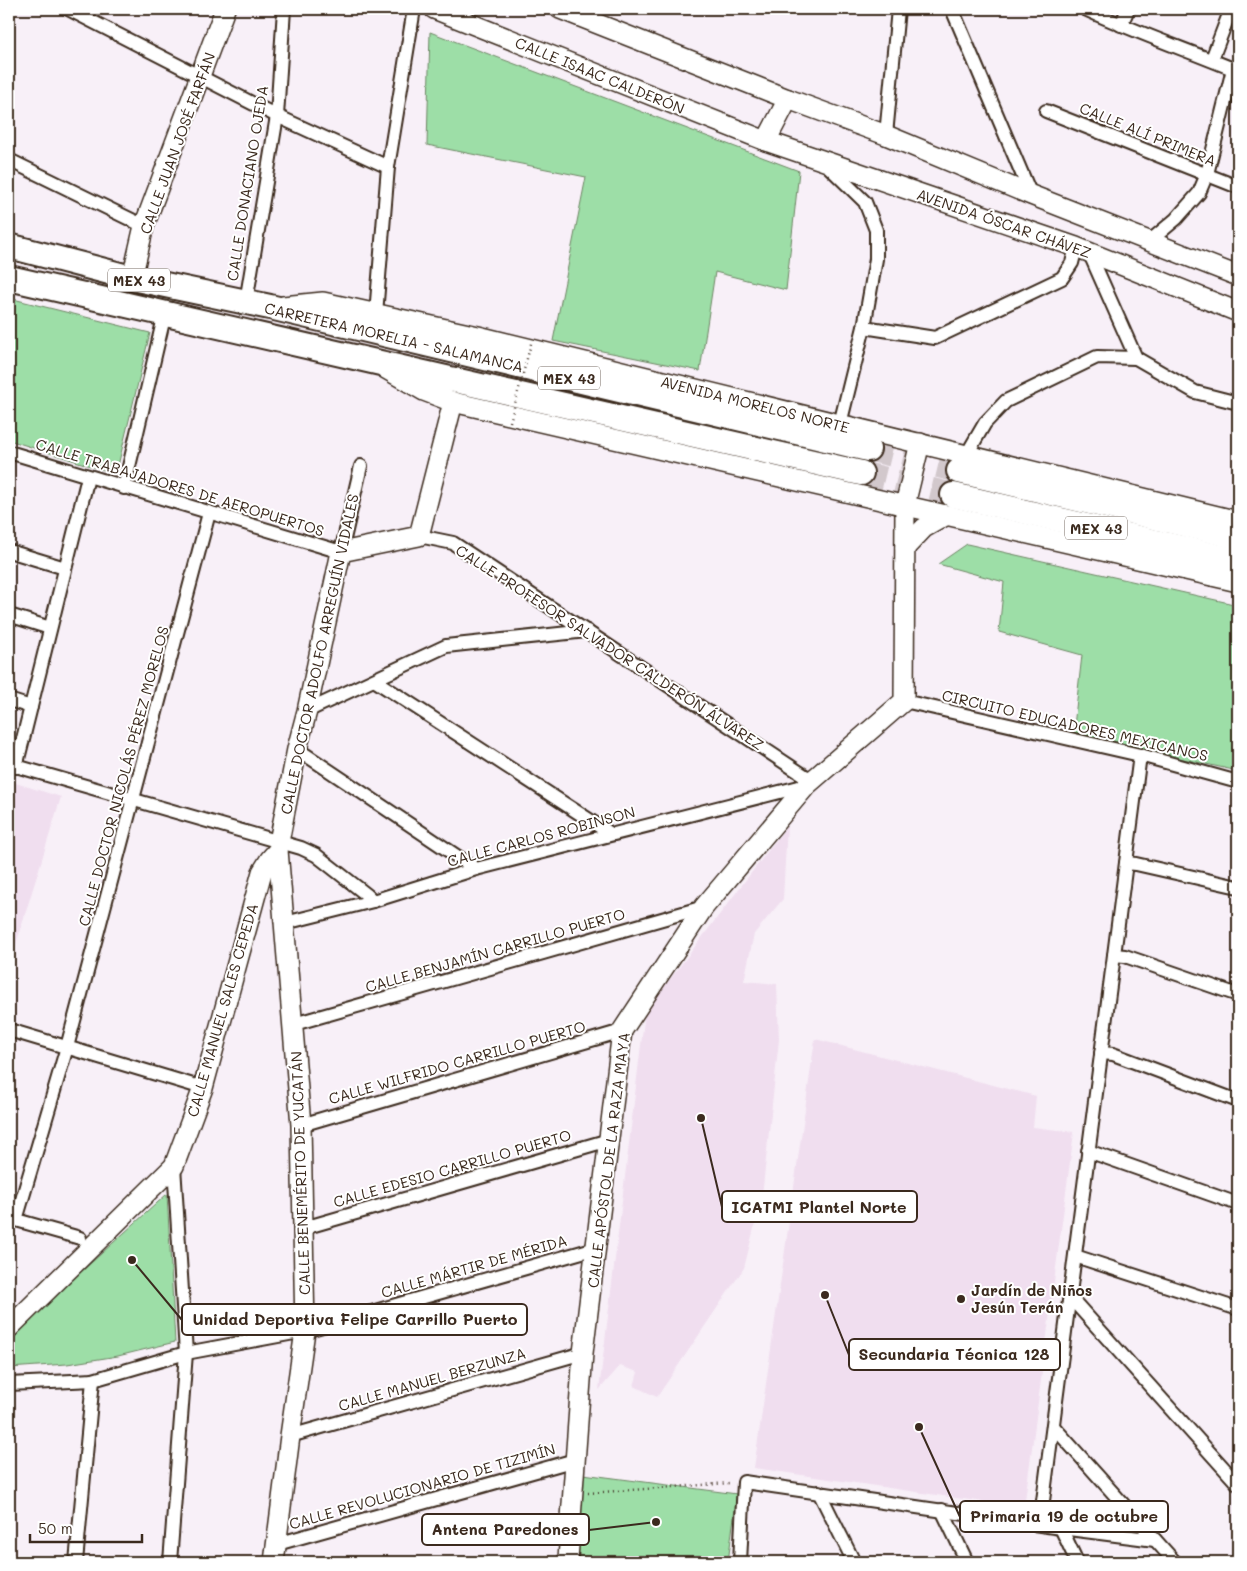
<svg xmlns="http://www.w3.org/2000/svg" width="1247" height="1571" font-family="Mali,sans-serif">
  <rect width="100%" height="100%" fill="#f8f0f8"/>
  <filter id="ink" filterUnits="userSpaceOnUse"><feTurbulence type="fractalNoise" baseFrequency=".02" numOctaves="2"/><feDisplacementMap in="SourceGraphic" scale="10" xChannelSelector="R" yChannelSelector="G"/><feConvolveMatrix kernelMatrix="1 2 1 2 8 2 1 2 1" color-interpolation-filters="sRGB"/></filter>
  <g filter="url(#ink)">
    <!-- built -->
    <g fill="#f0deef">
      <path d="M9 781 61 797 9 967Z"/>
      <path d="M787 826 783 899 754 934 744 981 777 984 779 1040 762 1196 744 1268 657 1397 634 1386 638 1372 620 1366 599 1390 645 1012Z"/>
      <path d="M815 1039 1036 1096 1033 1127 1074 1132 1024 1508 754 1468Z"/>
    </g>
    <!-- green -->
    <g fill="#9ddea7" stroke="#6c8462">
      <path d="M430 32 799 171 786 290 715 272 700 371 553 341 586 177 427 145Z"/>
      <path d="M9 298 150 333 116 474 9 440Z"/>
      <path d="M967 544 1238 605V771L1073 735 1082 655 999 632 1004 582 938 564Z"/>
      <path d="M167 1194 175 1342 118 1356 67 1364 9 1368V1348L17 1330Z"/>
      <path d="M583 1474 737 1494 728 1562H580L574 1550Z"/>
    </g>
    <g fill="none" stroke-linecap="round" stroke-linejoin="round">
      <!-- highway-tunnel -->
      <g stroke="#d2c8cc" stroke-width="24" stroke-dasharray="24 12" stroke-linecap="butt">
        <path d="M868 449 959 471"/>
        <path d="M861 473 953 495"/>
      </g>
      <!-- street casing -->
      <g stroke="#3b2a1e" stroke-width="16">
        <g id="street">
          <path d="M68 9 277 116 388 167"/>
          <path d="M952 9 1031 195"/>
          <path d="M1085 9C1135 32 1187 50 1238 71"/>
          <path d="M1121 25 1128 9"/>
          <path d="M1212 59 1231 9"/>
          <path d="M1046 111 1238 187"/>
          <path d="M886 135 898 9"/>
          <path d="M9 160 144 226"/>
          <path d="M826 164 865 202 876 230V259L864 327 840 424"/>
          <path d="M1150 241 1176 219 1199 193 1207 174 1233 69"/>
          <path d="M1089 252 1136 358"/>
          <path d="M246 302 277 116 284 9"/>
          <path d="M376 314 388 167 414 9"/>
          <path d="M864 327 935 338 1062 278 1072 263 1076 247"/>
          <path d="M9 452 341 552 361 466"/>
          <path d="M967 454 985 423 1006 401 1097 357 1136 358 1195 392 1238 403"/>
          <path d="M124 488 165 313"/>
          <path d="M419 536 453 543 805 776 814 779"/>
          <path d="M9 551 65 568"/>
          <path d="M9 615 50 628"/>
          <path d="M374 680 611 834"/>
          <path d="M9 700 31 707"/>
          <path d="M904 701 1140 755 1238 782"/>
          <path d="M307 711 446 646 587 631"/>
          <path d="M297 749 476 869"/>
          <path d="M9 764 301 848 316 855 367 895 373 901"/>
          <path d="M16 767 88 477"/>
          <path d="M1126 863 1136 864 1238 887"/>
          <path d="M285 923 373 901 476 869 807 785"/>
          <path d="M1114 955 1125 956 1238 995"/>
          <path d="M294 1024 704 907"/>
          <path d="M9 1030 203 1088"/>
          <path d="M1101 1053 1113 1054 1238 1101"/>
          <path d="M301 1125 622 1031"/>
          <path d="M1088 1151 1238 1204"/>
          <path d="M9 1218 80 1238"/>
          <path d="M16 1220 67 1047 209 513"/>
          <path d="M304 1228 609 1140"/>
          <path d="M1075 1256 1238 1309"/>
          <path d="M1070 1297 1238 1484"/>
          <path d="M9 1384 93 1380 186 1353 305 1331 596 1248"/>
          <path d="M1053 1426 1175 1562"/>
          <path d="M290 1436 583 1353"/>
          <path d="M819 1492 854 1562"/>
          <path d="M942 1510 967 1562"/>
          <path d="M1040 1524 1140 755"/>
          <path d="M1061 1528 1077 1562"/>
          <path d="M277 1544 575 1460"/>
          <path d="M76 1562 93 1380"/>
          <path d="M170 1562 186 1353 174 1166"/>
          <path d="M740 1562 744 1482 1061 1528 1155 1540"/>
        </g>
      </g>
      <!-- secondary casing -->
      <g stroke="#3b2a1e" stroke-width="22">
        <g id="secondary">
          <path d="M434 9 766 141 1076 247 1238 312"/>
          <path d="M560 9 788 99 886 135 1031 195 1238 276"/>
          <path d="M766 141 788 99"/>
          <path d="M132 278 144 226 225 9"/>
          <path d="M283 306 323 302 478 336 1238 521"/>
          <path d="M386 369 424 391 453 402 1238 582"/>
          <path d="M905 548 924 528 947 515"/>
          <path d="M279 842 297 749 307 711 341 552 419 536 453 402"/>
          <path d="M9 1328 174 1166 203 1088 262 872 270 859 278 850"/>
          <path d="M274 1562 290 1436 305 1331 301 1125 278 850"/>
          <path d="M569 1562 568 1559 583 1353 622 1031 704 907 807 785 904 701 905 505 920 443"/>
        </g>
      </g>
      <!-- highway casing -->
      <g stroke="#3b2a1e" stroke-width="28">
        <g id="highway">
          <path d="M9 246 132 278 270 307 868 449"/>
          <path d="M9 278 861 473"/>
          <path d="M959 471 1238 537"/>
          <path d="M953 495 1238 561"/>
        </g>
      </g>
      <!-- path -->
      <path stroke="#3b2a1e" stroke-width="2.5" stroke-dasharray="1 4" stroke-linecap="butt" d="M588 1493 730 1483"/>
      <!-- street -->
      <use href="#street" stroke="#fff" stroke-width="12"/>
      <!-- secondary -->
      <use href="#secondary" stroke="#fff" stroke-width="19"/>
      <!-- highway -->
      <use href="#highway" stroke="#fff" stroke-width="24"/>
      <!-- path-bridge -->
      <path stroke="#3b2a1e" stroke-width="2.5" stroke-dasharray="1 4" stroke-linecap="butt" d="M510 422 532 340"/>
    </g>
  </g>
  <!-- markers -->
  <circle fill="#3b2a1e" stroke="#fff" stroke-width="2" cx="961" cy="1299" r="5"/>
  <g text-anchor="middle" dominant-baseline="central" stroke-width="4" stroke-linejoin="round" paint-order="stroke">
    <!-- shield labels -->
    <g fill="#fff" stroke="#766a62" stroke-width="1">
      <rect x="108" y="268.5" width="62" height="23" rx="4"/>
      <rect x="538" y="366.5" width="62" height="23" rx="4"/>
      <rect x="1065" y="516.5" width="62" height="23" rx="4"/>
    </g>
    <g font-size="14" font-weight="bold" fill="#3b2a1e">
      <text x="139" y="280">MEX 43</text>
      <text x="569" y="378">MEX 43</text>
      <text x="1096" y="528">MEX 43</text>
    </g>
    <!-- street labels -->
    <g font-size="15" fill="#3b2a1e" stroke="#fff">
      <text transform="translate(600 75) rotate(22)">CALLE ISAAC CALDERÓN</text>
      <text transform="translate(1148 134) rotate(22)">CALLE ALÍ PRIMERA</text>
      <text transform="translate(177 143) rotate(-70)">CALLE JUAN JOSÉ FARFÁN</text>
      <text transform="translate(247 183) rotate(-81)">CALLE DONACIANO OJEDA</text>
      <text transform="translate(1004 223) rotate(19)">AVENIDA ÓSCAR CHÁVEZ</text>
      <text transform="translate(394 337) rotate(13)">CARRETERA MORELIA - SALAMANCA</text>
      <text transform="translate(755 404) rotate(14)">AVENIDA MORELOS NORTE</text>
      <text transform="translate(180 487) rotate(17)">CALLE TRABAJADORES DE AEROPUERTOS</text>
      <text transform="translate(610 647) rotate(33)">CALLE PROFESOR SALVADOR CALDERÓN ÁLVAREZ</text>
      <text transform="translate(319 654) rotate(-78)">CALLE DOCTOR ADOLFO ARREGUÍN VIDALES</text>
      <text transform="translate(1075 725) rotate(13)">CIRCUITO EDUCADORES MEXICANOS</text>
      <text transform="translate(123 776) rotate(-75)">CALLE DOCTOR NICOLÁS PÉREZ MORELOS</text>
      <text transform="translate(541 836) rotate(-15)">CALLE CARLOS ROBINSON</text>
      <text transform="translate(495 950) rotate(-16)">CALLE BENJAMÍN CARRILLO PUERTO</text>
      <text transform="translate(222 1010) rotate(-74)">CALLE MANUEL SALES CEPEDA</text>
      <text transform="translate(457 1062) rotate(-16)">CALLE WILFRIDO CARRILLO PUERTO</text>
      <text transform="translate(608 1160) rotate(-83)">CALLE APÓSTOL DE LA RAZA MAYA</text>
      <text transform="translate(452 1168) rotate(-16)">CALLE EDESIO CARRILLO PUERTO</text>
      <text transform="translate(300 1173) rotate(-92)">CALLE BENEMÉRITO DE YUCATÁN</text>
      <text transform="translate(474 1266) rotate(-16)">CALLE MÁRTIR DE MÉRIDA</text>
      <text transform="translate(432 1379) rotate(-16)">CALLE MANUEL BERZUNZA</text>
      <text transform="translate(422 1486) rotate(-16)">CALLE REVOLUCIONARIO DE TIZIMÍN</text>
    </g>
    <!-- poi labels -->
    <g font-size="15" font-weight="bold" fill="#3b2a1e" stroke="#fff" text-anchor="start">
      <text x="971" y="1290">Jardín de Niños<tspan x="971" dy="17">Jesún Terán</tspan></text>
    </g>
  </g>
  <!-- callouts -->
  <path fill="none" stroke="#3b2a1e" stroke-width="2" d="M701 1118L722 1207M132 1260L182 1320M825 1295L849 1355M919 1427L960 1517M656 1522L589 1530"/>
  <g fill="#3b2a1e" stroke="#fff" stroke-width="2">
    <circle cx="701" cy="1118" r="5"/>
    <circle cx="132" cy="1260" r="5"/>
    <circle cx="825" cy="1295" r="5"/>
    <circle cx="919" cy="1427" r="5"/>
    <circle cx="656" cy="1522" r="5"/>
  </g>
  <g fill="#fff" stroke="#3b2a1e" stroke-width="2">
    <rect x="722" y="1191" width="195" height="31" rx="5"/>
    <rect x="182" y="1304" width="345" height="31" rx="5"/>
    <rect x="849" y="1339" width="211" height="31" rx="5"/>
    <rect x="960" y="1501" width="208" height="31" rx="5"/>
    <rect x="422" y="1514" width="167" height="31" rx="5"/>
  </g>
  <g font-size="16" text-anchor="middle" font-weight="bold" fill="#3b2a1e">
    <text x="819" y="1213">ICATMI Plantel Norte</text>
    <text x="355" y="1325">Unidad Deportiva Felipe Carrillo Puerto</text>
    <text x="954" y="1360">Secundaria Técnica 128</text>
    <text x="1064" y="1522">Primaria 19 de octubre</text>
    <text x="505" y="1535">Antena Paredones</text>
  </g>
  <!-- margin -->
  <rect width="1247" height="1571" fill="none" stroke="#fff" stroke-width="30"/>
  <rect x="15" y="15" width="1217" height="1541" fill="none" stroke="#3b2a1e" stroke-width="2" filter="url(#ink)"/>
  <!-- scale -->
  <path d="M30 1534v8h112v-8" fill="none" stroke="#3b2a1e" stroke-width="2.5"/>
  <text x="38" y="1534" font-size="15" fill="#3b2a1e" stroke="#ffffff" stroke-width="4" paint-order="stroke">50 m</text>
</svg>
